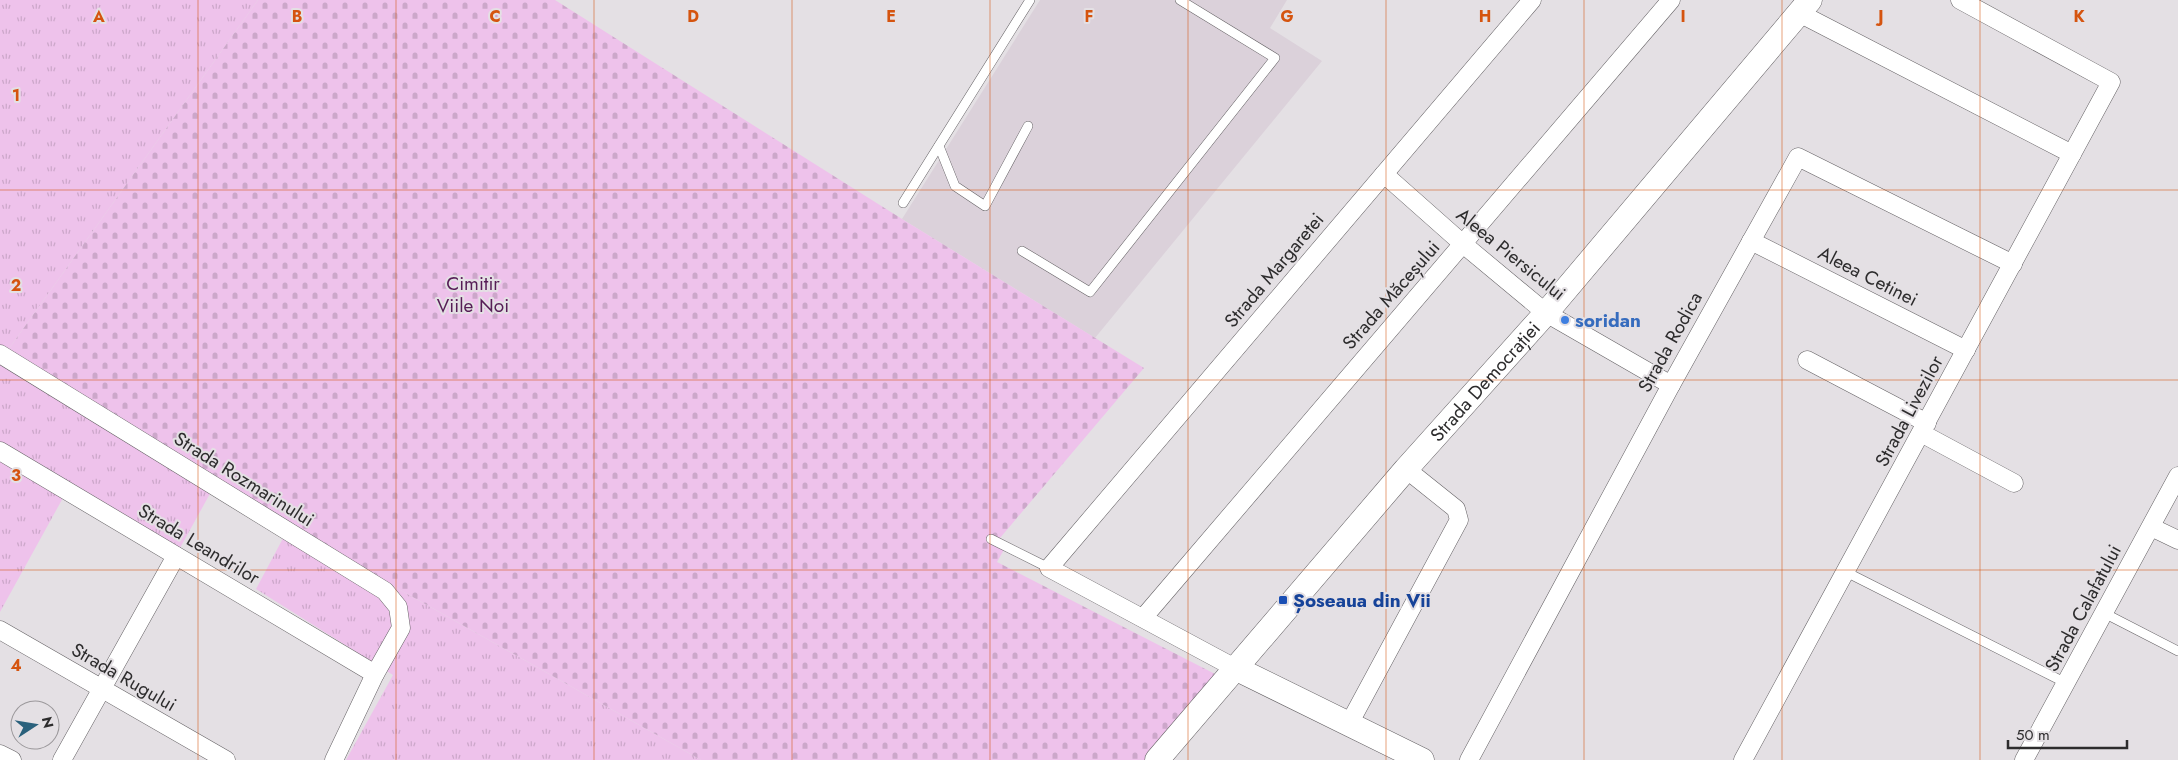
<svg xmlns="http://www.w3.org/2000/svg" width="2178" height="760" font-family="Jost,sans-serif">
  <defs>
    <pattern id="grass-tufts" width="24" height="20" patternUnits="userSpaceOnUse" patternTransform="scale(1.25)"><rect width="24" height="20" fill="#eec2eb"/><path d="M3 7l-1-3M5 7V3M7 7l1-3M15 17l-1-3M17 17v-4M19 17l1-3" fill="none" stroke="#cca7ca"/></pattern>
    <pattern id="cemetery-stones" width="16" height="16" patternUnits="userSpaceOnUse" patternTransform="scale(1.25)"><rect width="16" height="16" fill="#eec2eb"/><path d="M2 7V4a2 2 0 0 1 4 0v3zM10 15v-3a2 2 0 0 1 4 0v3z" fill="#cca7ca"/></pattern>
  </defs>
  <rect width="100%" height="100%" fill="#e4e0e4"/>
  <!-- built -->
  <path fill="#dbd1da" d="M1040 0H1287L1270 28 1322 61 1095 338 902 219Z"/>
  <!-- grass -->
  <g fill="url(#grass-tufts)">
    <path d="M0 0H258L8 350 217 481 180 548 69 487 0 612Z"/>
    <path d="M289 527 701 760H346L393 675 256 589Z"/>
  </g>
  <!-- cemetery -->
  <path fill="url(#cemetery-stones)" d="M258 0H555L902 219 1144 368 1000 538 1006 546 997 562 1217 675 1145 760H701L289 527 8 350Z"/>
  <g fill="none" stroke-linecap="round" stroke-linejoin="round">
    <!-- lane casing -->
    <g stroke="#646164" stroke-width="10">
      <g id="lane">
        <path d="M939 146 955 186 985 206 1028 126"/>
        <path d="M903 203 1030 0"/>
        <path d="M1022 251 1090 292 1275 58 1180 0"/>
        <path d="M991 539 1049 568"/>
        <path d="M1846 572 2066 683"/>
        <path d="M2104 613 2178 651"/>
      </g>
    </g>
    <!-- street casing -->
    <g stroke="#646164" stroke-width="19">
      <g id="street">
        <path d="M1799 13 2072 154"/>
        <path d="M1384 174 1463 244 1546 313 1671 385"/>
        <path d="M1751 241 1966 350"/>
        <path d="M0 354 385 591 398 607 401 628 375 674 334 760"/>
        <path d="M1807 360 1927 423"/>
        <path d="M1921 433 2014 483"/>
        <path d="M0 451 375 674"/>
        <path d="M2151 527 2178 540"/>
        <path d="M1143 618 1671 0"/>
        <path d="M0 630 226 760"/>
        <path d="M1235 668 1049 568 1532 0"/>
        <path d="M1349 724 1459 520 1456 509 1406 469"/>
        <path d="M0 754 12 760"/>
        <path d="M62 760 176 556"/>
        <path d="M1469 760 1671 385 1798 157 2013 264"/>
        <path d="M1743 760 2111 82 1960 0"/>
        <path d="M2024 760 2178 476"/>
      </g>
    </g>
    <!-- secondary casing -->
    <g stroke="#646164" stroke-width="25">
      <g id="secondary">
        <path d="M1235 668 1422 760"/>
        <path id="s1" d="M1157 760 1406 469 1546 313 1810 0"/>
      </g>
    </g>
    <!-- lane -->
    <use href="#lane" stroke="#fff" stroke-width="9"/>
    <!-- street -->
    <use href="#street" stroke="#fff" stroke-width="18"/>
    <!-- secondary -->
    <use href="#secondary" stroke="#fff" stroke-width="24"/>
  </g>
  <!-- grid -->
  <path fill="none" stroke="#d5540f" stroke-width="1" stroke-opacity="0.55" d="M198 0V760M396 0V760M594 0V760M792 0V760M990 0V760M1188 0V760M1386 0V760M1584 0V760M1782 0V760M1980 0V760M0 190H2178M0 380H2178M0 570H2178"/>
  <!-- markers -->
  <circle fill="#3f7fe0" stroke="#e4e0e4" stroke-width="2" cx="1565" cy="320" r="5"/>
  <rect fill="#1a4fb4" stroke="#e4e0e4" stroke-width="2" x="1278" y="595" width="10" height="10" rx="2.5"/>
  <g text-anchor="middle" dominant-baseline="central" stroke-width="4" stroke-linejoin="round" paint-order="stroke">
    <!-- street labels -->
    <g font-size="19" fill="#2d2c2d" stroke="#e4e0e4">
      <text transform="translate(1511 254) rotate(39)">Aleea Piersicului</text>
      <text transform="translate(1274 270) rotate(-50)">Strada Margaretei</text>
      <text transform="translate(1868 276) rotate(27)">Aleea Cetinei</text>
      <text transform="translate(1391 295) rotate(-49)">Strada Măceșului</text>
      <text transform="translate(1670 342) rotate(-61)">Strada Rodica</text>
      <text stroke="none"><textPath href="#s1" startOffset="501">Strada Democrației</textPath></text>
      <text transform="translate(1909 411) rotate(-62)">Strada Livezilor</text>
      <text transform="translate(244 479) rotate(32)">Strada Rozmarinului</text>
      <text transform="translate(199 544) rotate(31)">Strada Leandrilor</text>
      <text transform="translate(2083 608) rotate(-62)">Strada Calafatului</text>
      <text transform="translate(124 677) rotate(30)">Strada Rugului</text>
    </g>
    <!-- park labels -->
    <g font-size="19" fill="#561d56" stroke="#e4e0e4">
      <text x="473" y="283">Cimitir<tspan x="473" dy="22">Viile Noi</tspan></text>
    </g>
    <!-- shop labels -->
    <g font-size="19" font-weight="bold" fill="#366cbe" stroke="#e4e0e4" text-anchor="start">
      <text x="1575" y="320">soridan</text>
    </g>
    <!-- transit labels -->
    <g font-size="19" font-weight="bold" fill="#164399" stroke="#e4e0e4" text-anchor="start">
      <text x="1293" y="600">Șoseaua din Vii</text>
    </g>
  </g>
  <g font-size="16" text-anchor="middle" font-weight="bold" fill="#d5540f" stroke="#e4e0e4" stroke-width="4" stroke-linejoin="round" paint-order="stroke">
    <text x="99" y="22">A</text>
    <text x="297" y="22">B</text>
    <text x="495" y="22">C</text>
    <text x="693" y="22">D</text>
    <text x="891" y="22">E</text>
    <text x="1089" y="22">F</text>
    <text x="1287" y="22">G</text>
    <text x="1485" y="22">H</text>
    <text x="1683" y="22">I</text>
    <text x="1881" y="22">J</text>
    <text x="2079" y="22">K</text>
    <text x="16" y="101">1</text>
    <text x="16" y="291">2</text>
    <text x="16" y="481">3</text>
    <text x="16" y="671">4</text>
  </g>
  <!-- north arrow -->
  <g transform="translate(35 725) rotate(78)"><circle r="24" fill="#e4e0e4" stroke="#9b989b"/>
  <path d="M0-4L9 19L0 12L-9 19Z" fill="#2a617c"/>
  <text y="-8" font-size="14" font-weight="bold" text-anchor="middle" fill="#2d2c2d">N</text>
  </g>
  <!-- scale -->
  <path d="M2008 740v8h119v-8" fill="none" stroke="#2d2c2d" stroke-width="2.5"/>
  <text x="2016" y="740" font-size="15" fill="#2d2c2d" stroke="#e4e0e4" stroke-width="4" paint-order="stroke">50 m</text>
</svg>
